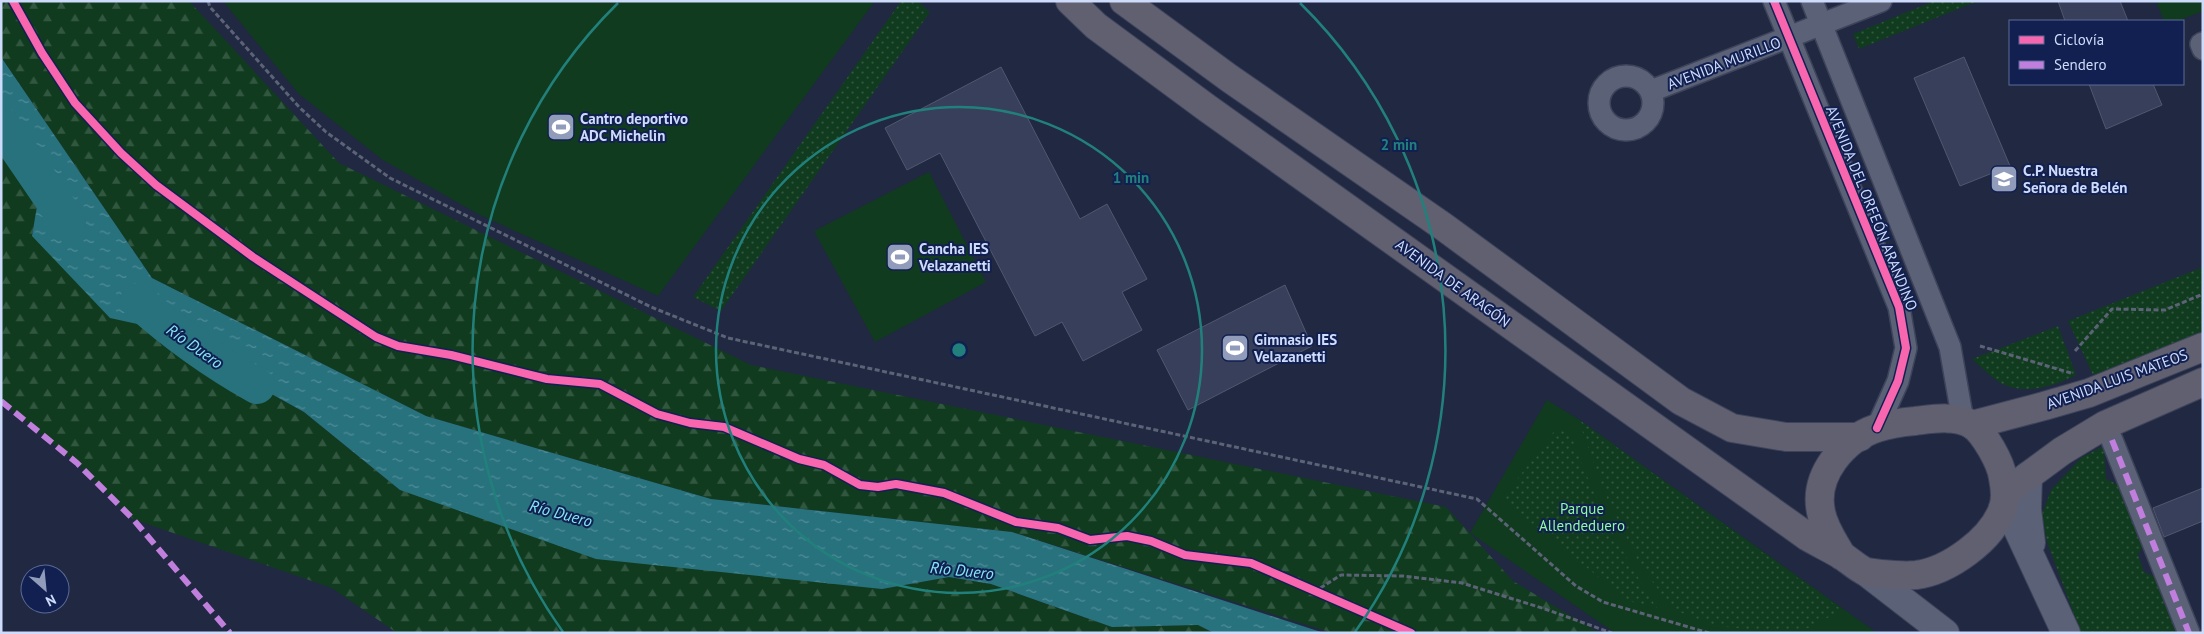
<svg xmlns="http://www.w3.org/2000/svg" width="2204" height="634" font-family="'PT Sans',sans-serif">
  <defs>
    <pattern id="forest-firs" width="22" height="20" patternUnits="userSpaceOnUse" patternTransform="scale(1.25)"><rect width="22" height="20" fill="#103b1e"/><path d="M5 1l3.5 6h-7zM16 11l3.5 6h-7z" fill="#325740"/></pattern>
    <pattern id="garden-dots" width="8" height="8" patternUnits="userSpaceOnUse" patternTransform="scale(1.25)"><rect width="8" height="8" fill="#103b1e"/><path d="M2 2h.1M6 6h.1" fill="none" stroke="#325740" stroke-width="1.8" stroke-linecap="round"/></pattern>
    <pattern id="water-ripples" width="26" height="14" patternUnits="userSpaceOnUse" patternTransform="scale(1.25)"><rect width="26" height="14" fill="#28727e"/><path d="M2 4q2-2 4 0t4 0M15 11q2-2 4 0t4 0" fill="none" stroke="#508c98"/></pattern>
  </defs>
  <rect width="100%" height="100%" fill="#202842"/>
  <!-- forest -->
  <g fill="url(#forest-firs)">
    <path d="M1 1H189L339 163 751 365 1446 507 1513 581 1599 633H1333L1012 532 711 499 426 416 152 278 1 57Z"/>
    <path d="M1 124 41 182 32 236 166 326 216 363 304 412 400 490 882 589 949 577 991 584 1112 627 1198 625 1214 633H397L332 588 133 519 77 463 1 401Z"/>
  </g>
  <!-- park -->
  <g fill="#103b1e">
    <path d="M223 1H875L658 296 478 214 383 160 299 94Z"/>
    <path d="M2156 1H2203V11L2177 21H2164Z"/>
    <path d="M929 172 986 282 875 342 814 231Z"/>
    <path d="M1547 400 1578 419 1877 633H1615L1470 533Z"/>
  </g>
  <!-- garden -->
  <g fill="url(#garden-dots)">
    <path d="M901 1H918L930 12 721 311 693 297Z"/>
    <path d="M1934 1H1978L1859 49 1853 34Z"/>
    <path d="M2203 267V332L2093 375 2068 321Z"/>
    <path d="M2058 326 2076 375C2053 387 2020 397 1996 380 1988 374 1980 366 1972 359Z"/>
    <path d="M1578 419 1842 610 1809 628 1766 631 1716 626 1674 610 1641 567 1605 494Z"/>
    <path d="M1555 430 1570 432C1592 495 1621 552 1657 608L1628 601 1502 499Z"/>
    <path d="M2104 446 2106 479 2119 485 2139 520 2136 535 2146 541 2148 544 2142 548 2138 554 2144 572 2160 579 2165 589C2159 604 2176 621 2185 633H2081L2047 542 2042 514 2051 490 2082 457Z"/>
  </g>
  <!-- water -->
  <path fill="url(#water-ripples)" d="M1 57 152 278 426 416 711 499 1012 532 1324 633H1214L1198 625 1112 627 991 584 949 577 882 589 596 559 400 490 304 412 216 363 174 332 110 318 32 236 41 182 1 122Z"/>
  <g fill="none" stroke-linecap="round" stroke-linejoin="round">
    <!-- river -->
    <g stroke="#28727e" stroke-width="36">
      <path d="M1 124 68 222"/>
      <path d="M138 301C175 334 214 362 257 386"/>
    </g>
  </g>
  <!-- building -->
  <g fill="#383f5a" stroke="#50586f">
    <path d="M2058 1H2120L2128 21H2065Z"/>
    <path d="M1964 57 2010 166 1960 186 1914 78Z"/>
    <path d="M1001 67 1080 219 1107 204 1147 279 1122 292 1142 330 1083 361 1062 322 1035 336 940 153 907 170 885 128Z"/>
    <path d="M2089 84H2153L2162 105 2106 129Z"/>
    <path d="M1285 285 1312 346 1188 410 1157 350Z"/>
    <path d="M2203 488V521L2164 537 2153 508Z"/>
  </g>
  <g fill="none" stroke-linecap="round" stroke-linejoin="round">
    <!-- street casing -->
    <g stroke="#3d435a" stroke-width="24">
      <g id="street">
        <path d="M1774 1 1899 307 1906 348 1898 381 1877 428"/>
        <path d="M1812 1 1950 347 1963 421"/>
        <path d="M2203 43 2201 44 2203 49"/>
        <circle cx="1626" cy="103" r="27"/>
        <path d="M1651 91 1881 1"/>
        <path d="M2112 440 2189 633"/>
      </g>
    </g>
    <!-- secondary casing -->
    <g stroke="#3d435a" stroke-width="30">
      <g id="secondary">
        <path d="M2028 476 2027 509 2031 543"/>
        <path d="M2003 508 2014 521 2066 633"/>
        <path d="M1866 572 1945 633"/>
      </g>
    </g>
    <!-- highway casing -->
    <g stroke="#3d435a" stroke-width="30">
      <g id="highway">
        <path d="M1070 1 1096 26 1207 108 1808 537C1820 544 1833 550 1844 557 1851 562 1859 569 1866 572 1871 573 1877 573 1881 574 1892 575 1905 576 1916 575 1948 571 1992 540 2003 508 2006 499 2005 488 2003 478 2001 463 1984 432 1971 424 1955 415 1932 419 1915 421 1903 422 1889 424 1877 428 1844 439 1813 475 1821 512 1824 528 1834 542 1842 556"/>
        <path d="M1124 1 1229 78 1444 227 1681 401 1732 428 1786 437H1860"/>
        <path d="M1972 425 2044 406 2089 393 2203 347"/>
        <path d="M2005 493 2062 451 2105 425 2203 382"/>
      </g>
    </g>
    <!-- path -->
    <g stroke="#5c6376" stroke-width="3" stroke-dasharray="5 2.5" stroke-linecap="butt">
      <path d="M208 1 210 7 299 107 326 132 390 178 651 307 728 338 1477 499 1576 586 1603 602 1709 633"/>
      <path d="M1980 346 2071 373"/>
      <path d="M2075 351 2112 309 2165 310 2203 294"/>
      <path d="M1314 592 1341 575 1403 576 1462 583 1545 609 1612 633"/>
    </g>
    <!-- street -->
    <use href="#street" stroke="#5b6277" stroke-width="21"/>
    <!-- secondary -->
    <use href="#secondary" stroke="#5b6277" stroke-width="28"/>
    <!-- highway -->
    <use href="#highway" stroke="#616071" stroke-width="28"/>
    <!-- quiet -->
    <g stroke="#c07fdc" stroke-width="6" stroke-dasharray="12 6" stroke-linecap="butt">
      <path d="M1 401 77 463 133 519 230 633"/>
      <path d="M2112 440 2189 633"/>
    </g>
    <!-- cycleway casing -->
    <g stroke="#112051" stroke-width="11">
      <g id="cycleway">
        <path d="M13 1 42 53 75 103 121 153 156 185 253 257 376 337 398 346 451 355 547 379 600 384 657 414 690 423 724 427 799 459 824 465 860 485 878 487 896 484 944 493 1016 522 1058 528 1090 540 1127 536 1151 541 1185 555 1251 563 1411 633"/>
        <path d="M1774 1 1899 307 1906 348 1898 381 1877 428"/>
      </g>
    </g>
    <!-- cycleway -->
    <use href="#cycleway" stroke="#f766af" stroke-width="8"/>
  </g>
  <!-- distance rings -->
  <g fill="none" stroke="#22807c" stroke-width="2.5">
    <circle cx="959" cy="350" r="243"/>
    <path d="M563 632A486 486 0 0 1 618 3M1300 3A486 486 0 0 1 1355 632"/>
  </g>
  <!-- icons -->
  <defs>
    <g id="stadium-square" transform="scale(1.4375)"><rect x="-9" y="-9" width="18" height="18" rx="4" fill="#919cba" stroke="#112051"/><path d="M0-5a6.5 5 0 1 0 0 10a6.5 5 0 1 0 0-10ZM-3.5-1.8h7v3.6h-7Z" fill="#fff"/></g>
    <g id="school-square" transform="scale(1.4375)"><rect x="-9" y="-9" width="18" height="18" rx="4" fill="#919cba" stroke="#112051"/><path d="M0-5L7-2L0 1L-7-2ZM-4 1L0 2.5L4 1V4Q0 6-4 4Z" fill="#fff"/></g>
  </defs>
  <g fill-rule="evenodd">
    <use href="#stadium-square" x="561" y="127"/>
    <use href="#school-square" x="2004" y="179"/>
    <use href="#stadium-square" x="900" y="257"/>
    <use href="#stadium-square" x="1235" y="348"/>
  </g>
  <g text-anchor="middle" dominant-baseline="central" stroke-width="4" stroke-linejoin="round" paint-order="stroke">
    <!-- street labels -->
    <g font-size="15" fill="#cedbfb" stroke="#112051">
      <text transform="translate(1724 63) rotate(-21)">AVENIDA MURILLO</text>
      <text transform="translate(1872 208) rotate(68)">AVENIDA DEL ORFEÓN ARANDINO</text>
      <text transform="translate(1453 283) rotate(36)">AVENIDA DE ARAGÓN</text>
      <text transform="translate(2117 379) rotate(-20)">AVENIDA LUIS MATEOS</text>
    </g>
    <!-- poi labels -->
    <g font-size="15" font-weight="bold" fill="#cedbfb" stroke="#112051" text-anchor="start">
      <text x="580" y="118">Cantro deportivo<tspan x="580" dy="17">ADC Michelin</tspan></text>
      <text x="2023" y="170">C.P. Nuestra<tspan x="2023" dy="17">Señora de Belén</tspan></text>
      <text x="919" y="248">Cancha IES<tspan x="919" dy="17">Velazanetti</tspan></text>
      <text x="1254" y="339">Gimnasio IES<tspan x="1254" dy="17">Velazanetti</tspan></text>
    </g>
    <!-- park labels -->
    <g font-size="15" fill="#91fa9f" stroke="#112051">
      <text x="1582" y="508">Parque<tspan x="1582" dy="17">Allendeduero</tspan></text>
    </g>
    <!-- water labels -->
    <g font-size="16" font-style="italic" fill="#84e8f6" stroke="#112051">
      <text transform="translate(195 346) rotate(35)">Río Duero</text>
      <text transform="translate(561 513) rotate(15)">Río Duero</text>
      <text transform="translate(962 570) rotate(6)">Río Duero</text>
    </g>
  </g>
  <circle cx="959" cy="350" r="8" fill="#22807c" stroke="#112051" stroke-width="2.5"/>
  <g font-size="15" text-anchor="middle" font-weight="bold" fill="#22807c" stroke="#112051" stroke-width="4" stroke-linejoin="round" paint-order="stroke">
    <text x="1399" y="150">2 min</text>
    <text x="1131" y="183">1 min</text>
  </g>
  <!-- border -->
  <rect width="2204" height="634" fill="none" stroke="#cedbfb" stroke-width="5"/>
  <!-- legend -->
  <rect x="2009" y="20" width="175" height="65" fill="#112051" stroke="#5d6b95"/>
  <rect x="2019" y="36" width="25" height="8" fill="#f766af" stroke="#5d6b95"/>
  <text x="2054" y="45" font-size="15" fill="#cedbfb">Ciclovía</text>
  <rect x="2019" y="61" width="25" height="8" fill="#c07fdc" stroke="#5d6b95"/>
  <text x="2054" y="70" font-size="15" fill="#cedbfb">Sendero</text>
  <!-- north arrow -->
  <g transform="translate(45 589) rotate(153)"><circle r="24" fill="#112051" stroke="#5d6b95"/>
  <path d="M0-4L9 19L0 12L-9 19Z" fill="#919cba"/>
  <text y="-8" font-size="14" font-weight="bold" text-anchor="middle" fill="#cedbfb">N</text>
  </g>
</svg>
